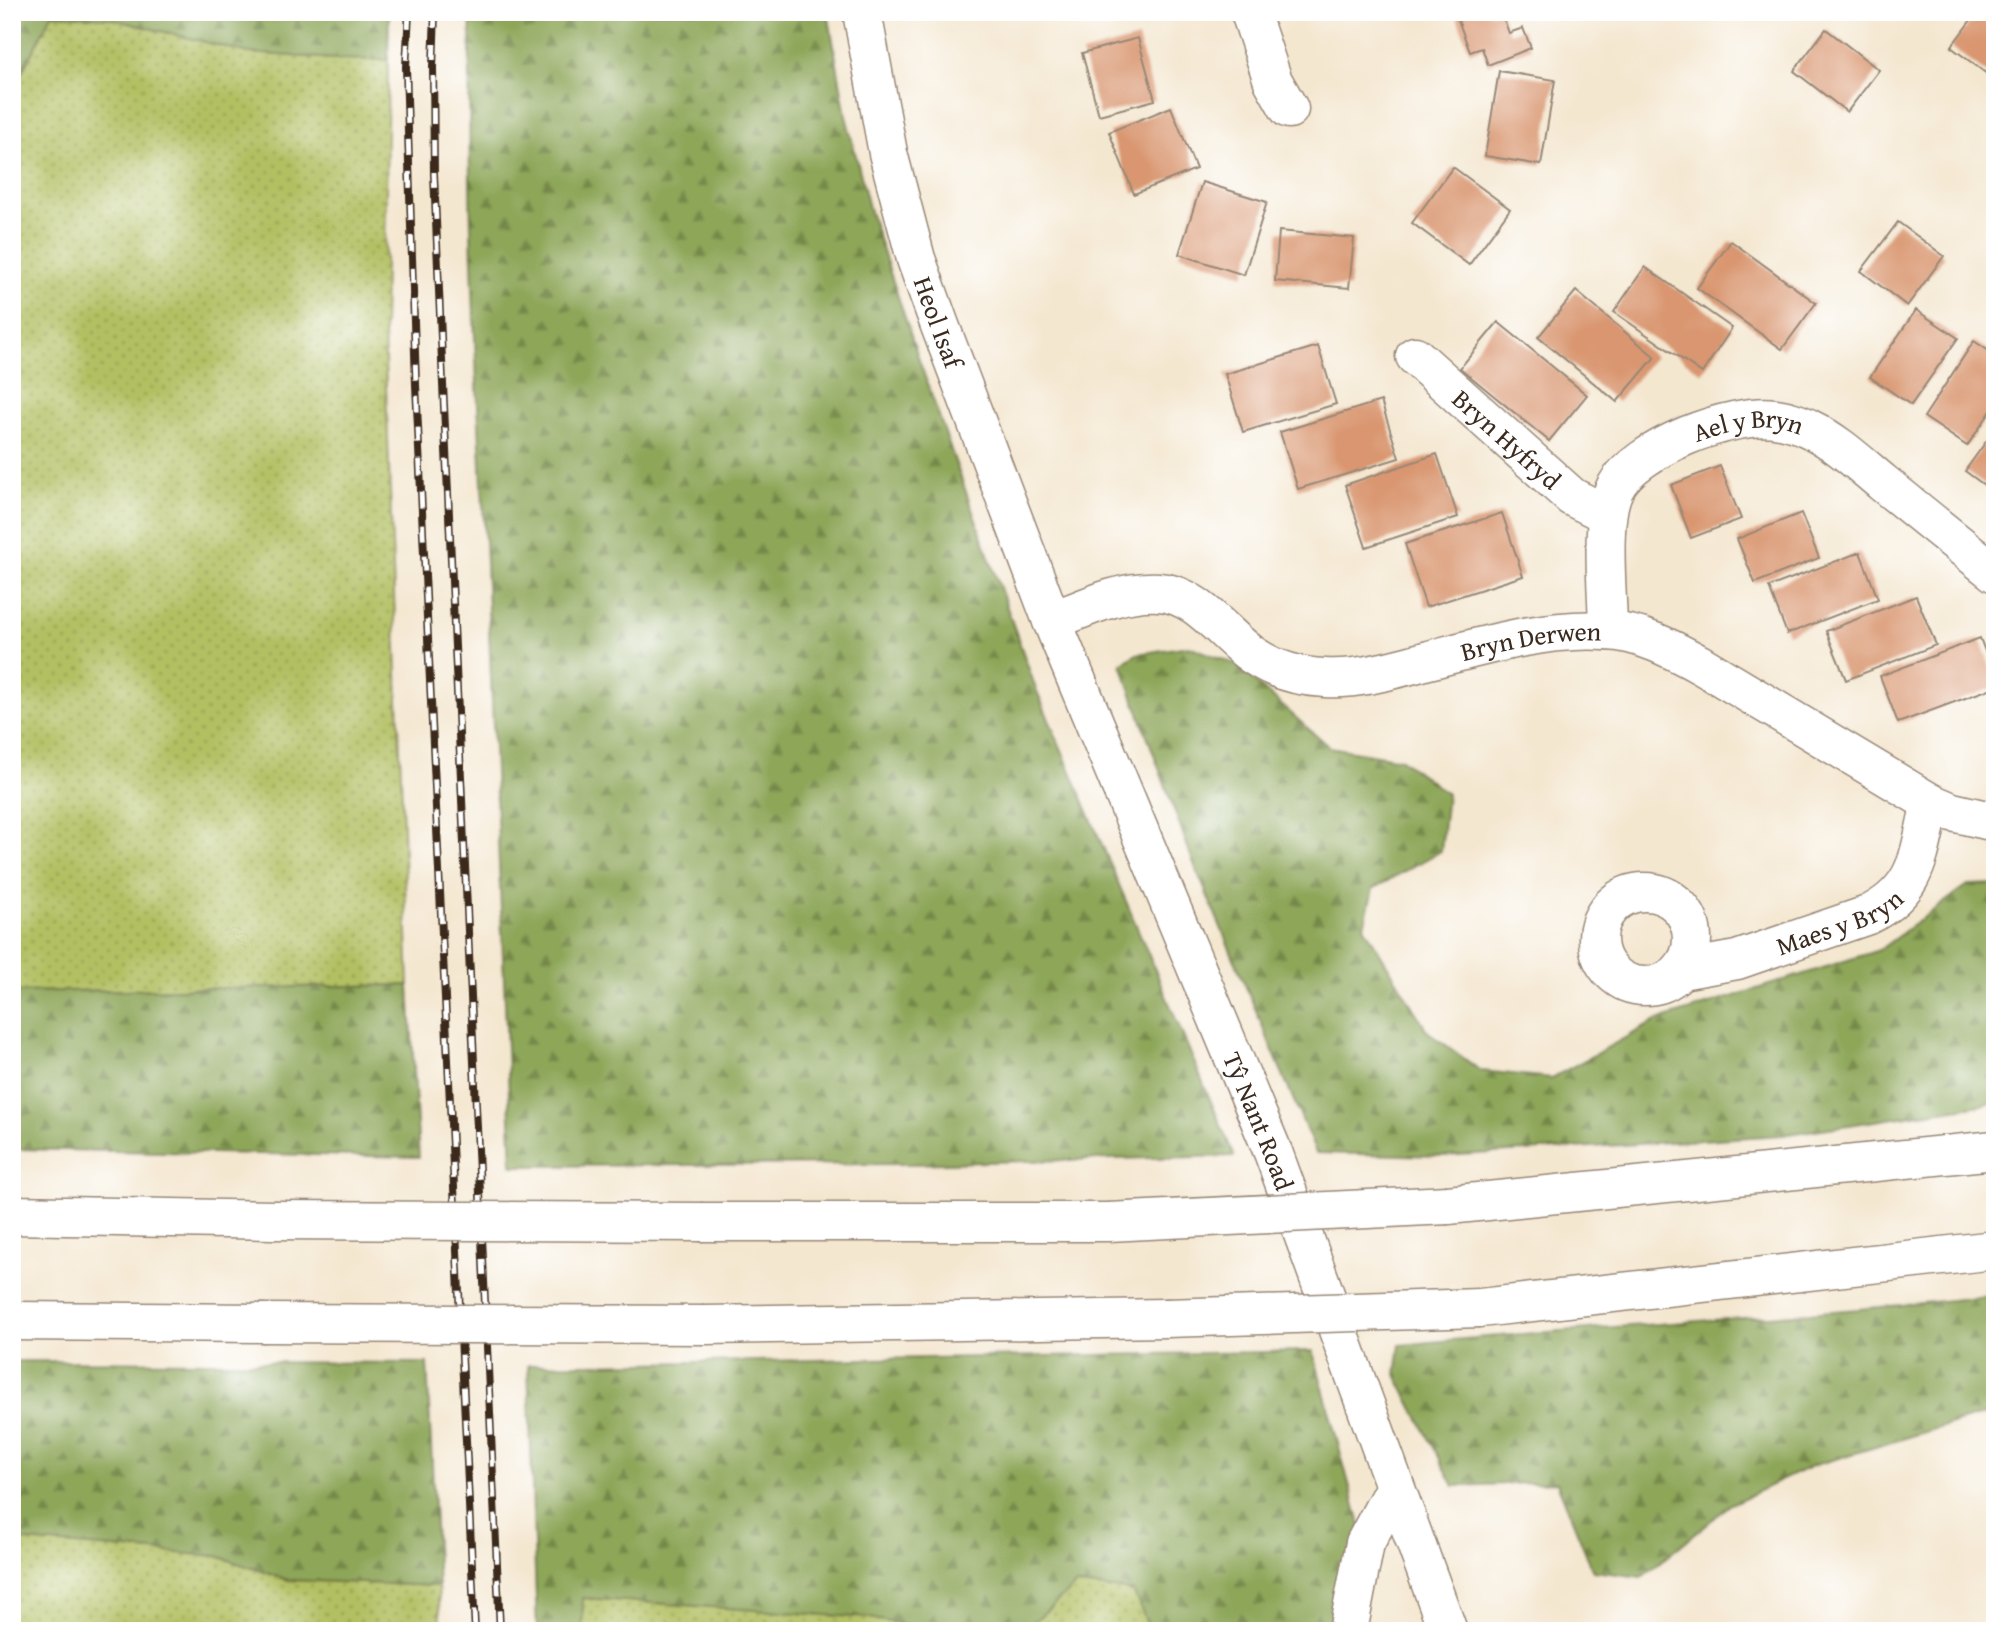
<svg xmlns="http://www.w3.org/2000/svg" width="2007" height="1643" font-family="'Gentium Book Plus',serif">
  <defs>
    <pattern id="grass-dots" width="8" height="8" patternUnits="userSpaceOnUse" patternTransform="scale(1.75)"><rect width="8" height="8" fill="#b2c062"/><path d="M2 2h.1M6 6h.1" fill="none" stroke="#929c50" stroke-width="1.8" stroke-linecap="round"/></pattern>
    <pattern id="forest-firs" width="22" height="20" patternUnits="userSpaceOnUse" patternTransform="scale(1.75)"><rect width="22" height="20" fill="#8da658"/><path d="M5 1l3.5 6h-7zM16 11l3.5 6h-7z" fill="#748748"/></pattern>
  </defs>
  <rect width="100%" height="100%" fill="#fff"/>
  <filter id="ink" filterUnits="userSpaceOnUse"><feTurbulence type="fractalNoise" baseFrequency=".0143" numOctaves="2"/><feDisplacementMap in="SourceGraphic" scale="14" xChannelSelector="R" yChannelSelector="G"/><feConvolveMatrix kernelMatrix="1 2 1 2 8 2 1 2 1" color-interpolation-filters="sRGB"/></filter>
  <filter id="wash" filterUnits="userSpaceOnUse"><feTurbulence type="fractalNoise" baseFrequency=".00686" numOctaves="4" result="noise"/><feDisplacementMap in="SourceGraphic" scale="28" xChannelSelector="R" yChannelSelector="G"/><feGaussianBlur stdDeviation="1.57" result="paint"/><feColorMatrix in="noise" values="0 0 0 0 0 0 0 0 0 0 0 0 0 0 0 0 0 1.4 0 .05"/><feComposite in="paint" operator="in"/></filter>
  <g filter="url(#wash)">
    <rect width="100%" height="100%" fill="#f4e7d0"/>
    <!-- grass -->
    <g fill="url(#grass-dots)" stroke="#767540" stroke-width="2">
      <path d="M52 14 109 18 249 53 336 59 388 60 384 334 409 985 12 992V91Z"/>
      <path d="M12 1540 217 1556 288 1580 438 1586 441 1631H12Z"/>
      <path d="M1076 1585 1134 1591 1151 1631H1023Z"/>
      <path d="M582 1598 870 1618 934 1631H582Z"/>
    </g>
    <!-- forest -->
    <g fill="url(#forest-firs)" stroke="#64683b" stroke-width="2">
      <path d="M12 12H389L388 60 336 59 249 53 109 18 52 14 12 91Z"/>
      <path d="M471 12H828L846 116 870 212 919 360 1036 689 1234 1156 906 1164 512 1166C504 965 496 764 486 563 477 380 465 196 471 12Z"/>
      <path d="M1189 646 1235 664 1329 747 1401 759 1447 794 1441 851 1373 889 1364 926 1427 1031 1481 1071 1552 1078 1656 1021 1879 950 1968 885 1995 884V1103L1782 1135 1443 1156 1316 1153 1192 859 1121 664 1137 654Z"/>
      <path d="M409 985 419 1157 12 1149V992Z"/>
      <path d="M1995 1295V1411L1812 1466 1731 1504 1642 1577 1593 1571 1557 1482 1454 1486 1396 1375 1400 1345C1598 1324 1797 1319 1995 1295Z"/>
      <path d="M1313 1351 1365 1543 1348 1631H1151L1133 1591 1076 1585 1023 1631H934L870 1618 583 1598 582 1631H537L528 1365Z"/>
      <path d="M12 1361 427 1363 438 1586 288 1580 217 1556 12 1540Z"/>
    </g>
    <g id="blocks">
      <!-- building -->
      <g fill="#d99670">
        <path d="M1455 12H1501L1509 33 1523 28 1531 48 1488 65 1482 48 1470 52Z"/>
        <path d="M1977 12H1995V80L1951 47Z"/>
        <path d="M1826 29 1879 70 1847 112 1794 71Z"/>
        <path d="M1138 38 1155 100 1099 115 1082 53Z"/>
        <path d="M1499 71 1555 80 1541 165 1485 156Z"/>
        <path d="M1171 107 1196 169 1134 194 1109 132Z"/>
        <path d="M1453 167 1510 209 1469 265 1412 223Z"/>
        <path d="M1202 182 1267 202 1244 275 1179 254Z"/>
        <path d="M1898 222 1944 256 1907 306 1861 271Z"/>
        <path d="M1279 231 1354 238 1349 288 1275 281Z"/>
        <path d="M1731 241 1816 303 1782 349 1697 288Z"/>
        <path d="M1645 267 1732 328 1702 373 1614 312Z"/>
        <path d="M1576 291 1655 357 1617 402 1538 337Z"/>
        <path d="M1916 310 1958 338 1911 405 1870 377Z"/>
        <path d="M1498 322 1587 395 1549 441 1460 368Z"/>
        <path d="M1974 341 1995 355V405L1967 446 1924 417Z"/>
        <path d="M1318 346 1336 404 1243 432 1225 374Z"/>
        <path d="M1381 401 1399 458 1298 489 1280 432Z"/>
        <path d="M1995 429V493L1965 471Z"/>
        <path d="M1437 454 1458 517 1366 547 1345 485Z"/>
        <path d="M1720 466 1741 519 1691 538 1671 485Z"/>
        <path d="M1502 513 1523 576 1426 607 1405 544Z"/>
        <path d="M1801 513 1819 558 1755 583 1737 539Z"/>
        <path d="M1860 552 1878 599 1787 634 1769 587Z"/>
        <path d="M1916 596 1936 645 1846 680 1826 631Z"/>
        <path d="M1980 638 1995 678V687L1898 723 1880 676Z"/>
      </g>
    </g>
  </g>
  <g filter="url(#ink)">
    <use href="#blocks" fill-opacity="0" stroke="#988877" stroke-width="2"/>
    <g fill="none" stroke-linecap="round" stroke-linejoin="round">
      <!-- minor casing -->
      <g stroke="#988877" stroke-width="41">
        <g id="minor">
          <path d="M1250 12 1273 81 1289 109"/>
          <path id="s1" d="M1415 356 1572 497 1606 514"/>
          <path id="s2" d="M1052 621C1087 607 1121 590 1159 592 1198 594 1224 636 1254 656 1275 670 1300 677 1325 678 1360 680 1395 669 1429 660 1486 645 1547 627 1606 631 1640 632 1672 649 1701 665L1931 803 1952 812 1995 822"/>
          <path id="s3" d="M1608 631C1608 594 1599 518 1615 488 1636 448 1731 412 1775 418 1785 419 1801 424 1810 429 1837 442 1860 464 1883 483 1920 513 1957 543 1995 573"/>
          <circle cx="1645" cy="939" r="47"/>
          <path id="s4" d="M1681 970 1737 960 1868 915C1920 889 1918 854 1931 803"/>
          <path d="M1348 1631 1365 1543 1395 1487"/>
        </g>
      </g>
      <!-- major casing -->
      <g stroke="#988877" stroke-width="41">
        <g id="major">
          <path id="s5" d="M862 12 888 153 916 259 939 323 1052 621 1273 1152 1448 1631"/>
        </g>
      </g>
      <!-- highway casing -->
      <g stroke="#988877" stroke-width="41">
        <g id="highway">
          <path d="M1448 1205 1995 1150"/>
          <path d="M12 1215 274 1220"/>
          <path d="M703 1222H1108"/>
          <path d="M1480 1308 1995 1250"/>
          <path d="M12 1321 262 1323"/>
          <path d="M704 1325 1166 1318"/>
        </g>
      </g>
      <!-- minor -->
      <use href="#minor" stroke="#fff" stroke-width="38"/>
      <!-- major -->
      <use href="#major" stroke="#fff" stroke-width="38"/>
      <!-- highway -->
      <use href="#highway" stroke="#fff" stroke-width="38"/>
      <!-- rail casing -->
      <g stroke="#3b2a1e" stroke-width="8">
        <g id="rail">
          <path d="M409 12 406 67 416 385 475 1631"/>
          <path d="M435 12 433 67 434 174 443 384 500 1631"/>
        </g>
      </g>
      <!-- rail -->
      <use href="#rail" stroke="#fff" stroke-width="5" stroke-dasharray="16" stroke-linecap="butt"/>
      <!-- highway-bridge casing -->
      <g stroke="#988877" stroke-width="41" stroke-linecap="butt">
        <g id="highway-bridge">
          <path d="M274 1220 703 1222"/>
          <path d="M1108 1222 1448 1205"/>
          <path d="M1166 1318 1480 1308"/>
          <path d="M262 1323 704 1325"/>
        </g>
      </g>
      <!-- highway-bridge -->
      <use href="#highway-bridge" stroke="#fff" stroke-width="38"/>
    </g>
  </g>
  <g text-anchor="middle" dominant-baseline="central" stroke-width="5" stroke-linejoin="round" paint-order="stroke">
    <!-- street labels -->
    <g font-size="26" fill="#3b2a1e" stroke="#fff">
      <text stroke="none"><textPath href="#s5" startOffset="320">Heol Isaf</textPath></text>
      <text stroke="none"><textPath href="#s3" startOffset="298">Ael y Bryn</textPath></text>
      <text stroke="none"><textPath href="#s1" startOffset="124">Bryn Hyfryd</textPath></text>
      <text stroke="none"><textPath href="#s2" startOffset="514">Bryn Derwen</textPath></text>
      <text stroke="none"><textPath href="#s4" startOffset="166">Maes y Bryn</textPath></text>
      <text stroke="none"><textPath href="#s5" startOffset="1181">Tŷ Nant Road</textPath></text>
    </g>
  </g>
  <!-- margin -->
  <rect width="2007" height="1643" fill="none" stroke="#fff" stroke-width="42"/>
</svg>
